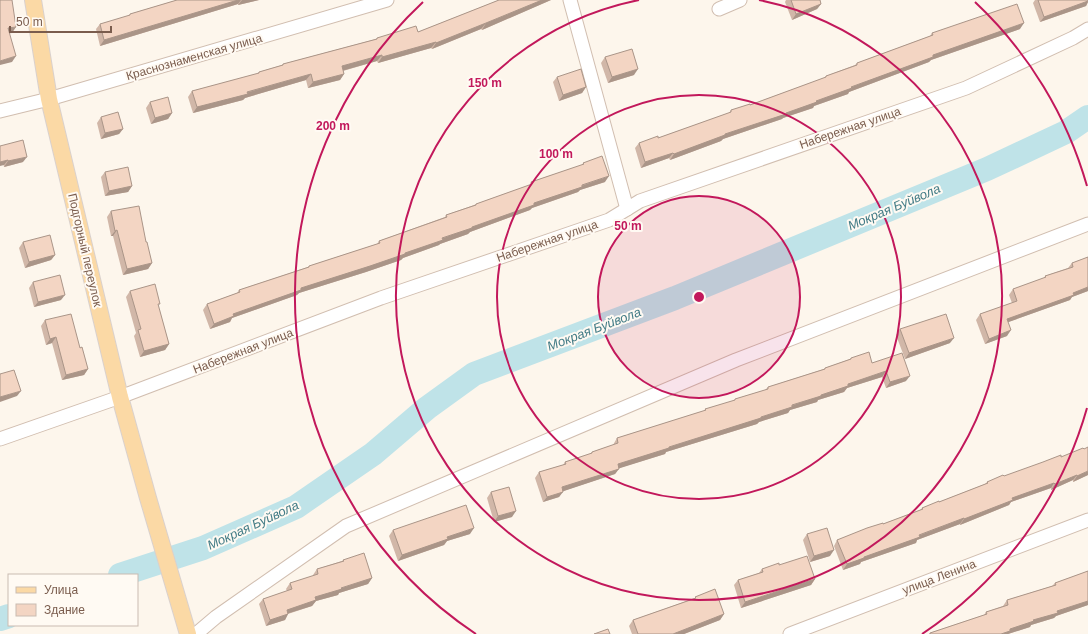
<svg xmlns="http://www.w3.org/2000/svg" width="1088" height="634" font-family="Arial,sans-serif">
  <rect width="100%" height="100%" fill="#fdf6ec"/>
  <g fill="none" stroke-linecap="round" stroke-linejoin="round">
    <!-- river -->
    <g stroke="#bfe3e8" stroke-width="24">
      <path d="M120 575 203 548 296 507 373 454 427 408 474 374 675 298 987 169 1066 132 1088 117"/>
      <path d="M0 619 9 616"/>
    </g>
    <!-- minor casing -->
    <g stroke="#d1beb0" stroke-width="15">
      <g id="minor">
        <path d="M570 0 627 209"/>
        <path d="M719 9 740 0"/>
        <path d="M0 111 49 99 387 0"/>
        <path d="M0 439 120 397 381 298 609 220 640 201 966 88 1073 38 1088 29"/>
        <path d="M196 634 216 617 346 526 736 360 1088 224"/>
        <path d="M790 634 1088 520"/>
      </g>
    </g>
    <!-- major casing -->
    <g stroke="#dad1cd" stroke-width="18">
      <path id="major" d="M33 0 49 99 120 397 148 498 188 634"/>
    </g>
    <!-- minor -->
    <use href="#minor" stroke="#fff" stroke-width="13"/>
    <!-- major -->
    <use href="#major" stroke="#fbd9a5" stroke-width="16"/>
  </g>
  <!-- wall -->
  <g fill="#d1b7a8">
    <path d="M177 0H259L238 5V4L100 46 96 29 100 24 129 16 130 14Z"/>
    <path d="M499 0H551L482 30 481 29 432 49 431 48 378 63 377 61 343 71 344 74 340 80 308 88 306 80 245 98 243 100 193 113 188 97 192 91 257 74 259 72 282 65 283 64 376 39 377 38 418 32Z"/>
    <path d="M786 0H820L821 4 817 9 792 20 785 2Z"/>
    <path d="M1035 0H1088V2L1086 6 1040 22 1033 3Z"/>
    <path d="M1020 29 931 60 929 62 849 92 848 94 814 106 813 108 783 118 782 119 723 139 721 141 670 160 669 158 641 168 635 148 639 143 658 138 729 113 731 110 750 105 824 78 826 76 855 65 857 63 930 36 932 33Z"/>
    <path d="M605 57 634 75 608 83 601 63Z"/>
    <path d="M557 77 586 87 582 93 559 101 553 82Z"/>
    <path d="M150 102 172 113 168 119 151 124 146 108Z"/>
    <path d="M101 117 123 129 119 134 101 139 97 123Z"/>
    <path d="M0 146 23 162 4 167Z"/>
    <path d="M583 163 605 182 580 190 578 192 532 208 530 210 470 232 468 234 440 244 439 245 403 258 401 260 366 272 299 293 297 295 232 318 230 322 210 329 203 310 207 304 237 293 239 290 308 267 309 266 377 244 379 241 445 217 446 215 474 205 476 204 530 185 531 182 582 165Z"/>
    <path d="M105 172 132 186 128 192 105 196 101 177Z"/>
    <path d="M111 211 146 242 152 263 148 269 123 275 113 236H111L107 217Z"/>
    <path d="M23 242 55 255 51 260 25 268 19 248Z"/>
    <path d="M1088 257V291L1072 297 1070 300 1008 322 1007 336 985 344 976 320 980 314 1012 303 1009 295 1013 289 1044 278 1045 276 1068 268 1072 263Z"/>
    <path d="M33 282 61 300 34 307 29 288Z"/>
    <path d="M130 291 158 306 169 344 165 350 140 357 134 336 136 333 126 297Z"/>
    <path d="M45 320 80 348 88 369 84 375 62 380 52 343 46 345 41 326Z"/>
    <path d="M900 329 950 343 905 359 896 335Z"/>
    <path d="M851 358 872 363 906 381 886 388 882 377 847 388 844 392 818 400 817 402 790 410 788 413 759 422 757 424 666 452 665 454 619 468 615 474 563 491 559 497 543 502 535 478 539 472 563 465 565 462 590 454 592 452 613 445 617 438 704 411 705 409 734 401 735 399 765 390 768 387 824 369 825 368 850 359Z"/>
    <path d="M1061 457 1088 475 1073 482V480L1051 490V488L1011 502 1009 505 960 525V524L917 540 916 543 861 562 860 564 843 570 834 546 837 540 883 524 920 510 922 508 939 502 985 484 987 482Z"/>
    <path d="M491 492 512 517 494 522 487 498Z"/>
    <path d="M393 530 470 534 447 541 444 545 398 561 389 536Z"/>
    <path d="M807 534 830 556 810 562 803 540Z"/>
    <path d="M343 560 372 578 368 584 339 593 338 595 316 601 312 606 288 614 285 620 266 626 259 604 263 599 287 591 286 589 290 583 313 576V575L317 569 342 561Z"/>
    <path d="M779 565 815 579 811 585 741 608 734 585 738 580 759 573 762 569Z"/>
    <path d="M1088 571V605L1056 616 1054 618 1031 625 1030 627 1008 634H929L930 633 984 615 986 612 1003 606 1007 600 1052 586 1055 583Z"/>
    <path d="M695 597 724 614 720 620 684 634H632L629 626 633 620 695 598Z"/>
  </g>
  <!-- shaded-wall -->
  <g fill="#aa9588">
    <path d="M238 0H241L238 4 100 46 104 40Z"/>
    <path d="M242 0H259L238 5Z"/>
    <path d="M542 0H551L482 30 486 23Z"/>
    <path d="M1088 1V2L1086 6 1040 22 1044 17Z"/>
    <path d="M821 4 817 9 792 20 796 14Z"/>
    <path d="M486 23 481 29 432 49 436 43Z"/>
    <path d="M1024 23 1020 29 931 60 929 62 849 92 848 94 814 106 813 108 783 118 782 119 723 139 721 141 670 160 674 154 725 134 786 113 933 55Z"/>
    <path d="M16 27 12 33 4 34 8 28Z"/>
    <path d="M436 42 431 48 378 63 382 57Z"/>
    <path d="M382 55 377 61 338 72 342 66Z"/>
    <path d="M16 56 12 62 0 65V61Z"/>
    <path d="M638 69 634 75 608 83 612 77Z"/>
    <path d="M311 74 306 80 245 98 243 100 193 113 197 107Z"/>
    <path d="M344 74 340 80 308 88 313 82Z"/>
    <path d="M586 87 582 93 559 101 563 95Z"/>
    <path d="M172 113 168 119 151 124 155 118Z"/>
    <path d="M123 129 119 134 101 139 105 133Z"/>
    <path d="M673 153 669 158 641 168 645 162Z"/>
    <path d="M27 157 23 162 4 167 8 161Z"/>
    <path d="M8 160 4 165 0 166V162Z"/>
    <path d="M609 176 605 182 580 190 578 192 532 208 530 210 470 232 468 234 440 244 439 245 403 258 401 260 366 272 299 293 297 295 232 318 230 322 210 329 214 324 233 314 301 288 405 253 534 203Z"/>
    <path d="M132 186 128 192 105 196 109 191Z"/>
    <path d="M117 230 113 236H111L115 231Z"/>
    <path d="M55 255 51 260 25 268 29 262Z"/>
    <path d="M152 263 148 269 123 275 127 269Z"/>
    <path d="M1088 287V291L1072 297 1070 300 1003 324 1007 319Z"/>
    <path d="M65 295 61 300 34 307 38 302Z"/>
    <path d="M1011 330 1007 336 985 344 989 339Z"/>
    <path d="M56 337 52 343 46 345 50 339Z"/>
    <path d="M954 338 950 343 905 359 909 353Z"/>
    <path d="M169 344 165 350 140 357 144 351Z"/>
    <path d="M88 369 84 375 62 380 66 375Z"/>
    <path d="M886 371 882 377 847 388 844 392 818 400 817 402 790 410 788 413 759 422 757 424 666 452 665 454 614 470 618 464 761 417 821 395 848 384Z"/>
    <path d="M910 376 906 381 886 388 890 382Z"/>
    <path d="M21 391 17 396 0 402V397Z"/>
    <path d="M619 469 615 474 558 493 562 487Z"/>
    <path d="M1088 471V475L1073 482 1077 476Z"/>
    <path d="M1077 475 1073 480 1051 490 1055 484Z"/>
    <path d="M1054 483 1051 488 1011 502 1009 505 960 525 964 519 1012 498Z"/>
    <path d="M563 492 559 497 543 502 547 497Z"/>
    <path d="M516 511 512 517 494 522 498 516Z"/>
    <path d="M964 518 960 524 917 540 916 543 861 562 860 564 843 570 847 564 864 557Z"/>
    <path d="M474 528 470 534 447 541 444 545 398 561 402 555 447 537Z"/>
    <path d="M834 550 830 556 810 562 814 556Z"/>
    <path d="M372 578 368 584 339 593 338 595 316 601 312 606 283 615 287 610 315 597Z"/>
    <path d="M815 579 811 585 741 608 745 602Z"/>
    <path d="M1088 601V605L1056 616 1054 618 1031 625 1030 627 1008 634H1001L1010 629 1057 611Z"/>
    <path d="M288 614 285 620 266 626 270 620Z"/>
    <path d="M724 614 720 620 684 634H673Z"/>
  </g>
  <!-- building -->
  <g fill="#f3d5c3" stroke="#aa9588">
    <path d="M0 0H12L16 27 8 28 16 56 0 61Z"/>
    <path d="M177 0H238L104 40 100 24 130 15V14Z"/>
    <path d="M499 0H542L486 23 436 43V42L382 57V55L342 66 344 74 313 82 311 74 247 92 248 94 197 107 192 91 259 73V72L283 65V64L377 39V38L416 26 418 32Z"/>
    <path d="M791 0H820L821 4 796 14Z"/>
    <path d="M1038 0H1088V1L1044 17Z"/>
    <path d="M1017 4 1024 23 933 55V57L851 87 852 88 816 101 817 102 786 113V114L725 134V135L674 154 673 153 645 162 639 143 658 136V138L731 112V110L750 104V105L826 77V76L857 65V63L933 35 932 33Z"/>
    <path d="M632 49 638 69 612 77 605 57Z"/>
    <path d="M581 69 586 87 563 95 557 77Z"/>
    <path d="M168 97 172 113 155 118 150 102Z"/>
    <path d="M118 112 123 129 105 133 101 117Z"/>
    <path d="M23 140 27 157 8 161V160L0 162V146Z"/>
    <path d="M602 156 609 176 582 185V187L534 203V205L472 227V228L442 238 443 240 405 253V254L370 266 301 288V290L233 314 234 316 214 324 207 304 240 292 239 290 309 267V266L380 243 379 241 447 217 446 215 476 205V204L532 184 531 182 584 164 583 163Z"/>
    <path d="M128 167 132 186 109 191 105 172Z"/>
    <path d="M139 206 146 242H147L152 263 127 269 117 230 115 231 111 211Z"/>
    <path d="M50 235 55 255 29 262 23 242Z"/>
    <path d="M1088 257V287L1073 293 1074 295 1007 319 1011 330 989 339 980 314 1017 301 1013 289 1046 277 1045 276 1073 267 1072 263Z"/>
    <path d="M60 275 65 295 38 302 33 282Z"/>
    <path d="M155 284 160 304H158L169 344 144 351 138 330 141 329 130 291Z"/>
    <path d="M71 314 80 348 82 347 88 369 66 375 56 337 50 339 45 320Z"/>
    <path d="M946 314 954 338 909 353 900 329Z"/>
    <path d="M869 352 872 363 902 353 910 376 890 382 886 371 848 384V386L821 395V396L792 405V407L761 417V418L669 447V448L618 464 619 469 562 487 563 492 547 497 539 472 566 464 565 462 592 453V452L618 443 617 438 706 410 705 409 735 400V399L768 389V387L825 369V368L851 359V358Z"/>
    <path d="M14 370 21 391 0 397V374Z"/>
    <path d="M1088 447V471L1077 476V475L1055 484 1054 483 1012 498 1013 500 964 519V518L919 535 920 537 864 557V558L847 564 837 540 867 528 883 523V524L923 509 922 508 939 501V502L988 483 987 482 1003 475 1004 476 1043 462 1061 455V457L1083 448 1084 449Z"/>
    <path d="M509 487 516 511 498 516 491 492Z"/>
    <path d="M466 505 474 528 447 537 448 539 402 555 393 530Z"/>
    <path d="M827 528 834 550 814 556 807 534Z"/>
    <path d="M364 553 372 578 341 588 342 589 315 597 316 600 287 610 288 614 270 620 263 599 292 589 290 583 318 574 317 569 344 561 343 560Z"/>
    <path d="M807 556 815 579 745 602 738 580 763 572 762 569 779 563V565Z"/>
    <path d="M1088 571V601L1057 611 1058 613 1033 620 1034 621 1010 629V631L1001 634H930V633L987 614 986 612 1008 605 1007 600 1056 585 1055 583Z"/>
    <path d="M715 589 724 614 673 634H638L633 620 696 598 695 597Z"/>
    <path d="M608 629 610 634H594Z"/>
  </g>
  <!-- distance rings -->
  <circle cx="699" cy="297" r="101" fill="#c2185b" fill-opacity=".12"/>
  <g fill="none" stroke="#c2185b" stroke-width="2">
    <circle cx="699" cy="297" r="101"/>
    <circle cx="699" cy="297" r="202"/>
    <path d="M759 0A303 303 0 1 1 639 0"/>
    <path d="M1087 408A404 404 0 0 1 922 634M476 634A404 404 0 0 1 423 2M975 2A404 404 0 0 1 1087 186"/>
  </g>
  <g text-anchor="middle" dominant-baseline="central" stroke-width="4" stroke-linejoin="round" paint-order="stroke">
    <!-- street labels -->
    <g font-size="12" fill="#7a5c4d" stroke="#fffaf3">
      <text transform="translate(194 57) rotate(-16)">Краснознаменская улица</text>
      <text transform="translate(850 128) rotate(-19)">Набережная улица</text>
      <text transform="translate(547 241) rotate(-19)">Набережная улица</text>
      <text transform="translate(85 250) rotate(77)">Подгорный переулок</text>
      <text transform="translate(243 351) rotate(-21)">Набережная улица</text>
      <text transform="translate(939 577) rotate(-21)">улица Ленина</text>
    </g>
    <!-- water labels -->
    <g font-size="13" font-style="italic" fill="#437c86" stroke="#fffaf3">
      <text transform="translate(894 207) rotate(-23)">Мокрая Буйвола</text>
      <text transform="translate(594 329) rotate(-21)">Мокрая Буйвола</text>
      <text transform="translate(253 525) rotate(-25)">Мокрая Буйвола</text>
    </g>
  </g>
  <circle cx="699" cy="297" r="6" fill="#c2185b" stroke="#fffaf3" stroke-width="2"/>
  <g font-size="12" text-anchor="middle" font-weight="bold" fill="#c2185b" stroke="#fffaf3" stroke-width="4" stroke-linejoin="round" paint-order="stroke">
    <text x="485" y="87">150 m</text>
    <text x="333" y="130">200 m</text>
    <text x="556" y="158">100 m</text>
    <text x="628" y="230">50 m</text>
  </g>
  <!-- legend -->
  <rect x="8" y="574" width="130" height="52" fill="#fffaf3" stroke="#cabbb1"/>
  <rect x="16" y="587" width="20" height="6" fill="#fbd9a5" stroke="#cabbb1"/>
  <text x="44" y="594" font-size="12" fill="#7a5c4d">Улица</text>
  <rect x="16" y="604" width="20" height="12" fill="#f3d5c3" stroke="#cabbb1"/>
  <text x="44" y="614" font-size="12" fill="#7a5c4d">Здание</text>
  <!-- scale -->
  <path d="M10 26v6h101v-6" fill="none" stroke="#7a5c4d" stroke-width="2"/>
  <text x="16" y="26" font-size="12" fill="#7a5c4d" stroke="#fffaf3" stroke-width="3" paint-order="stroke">50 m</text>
</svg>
